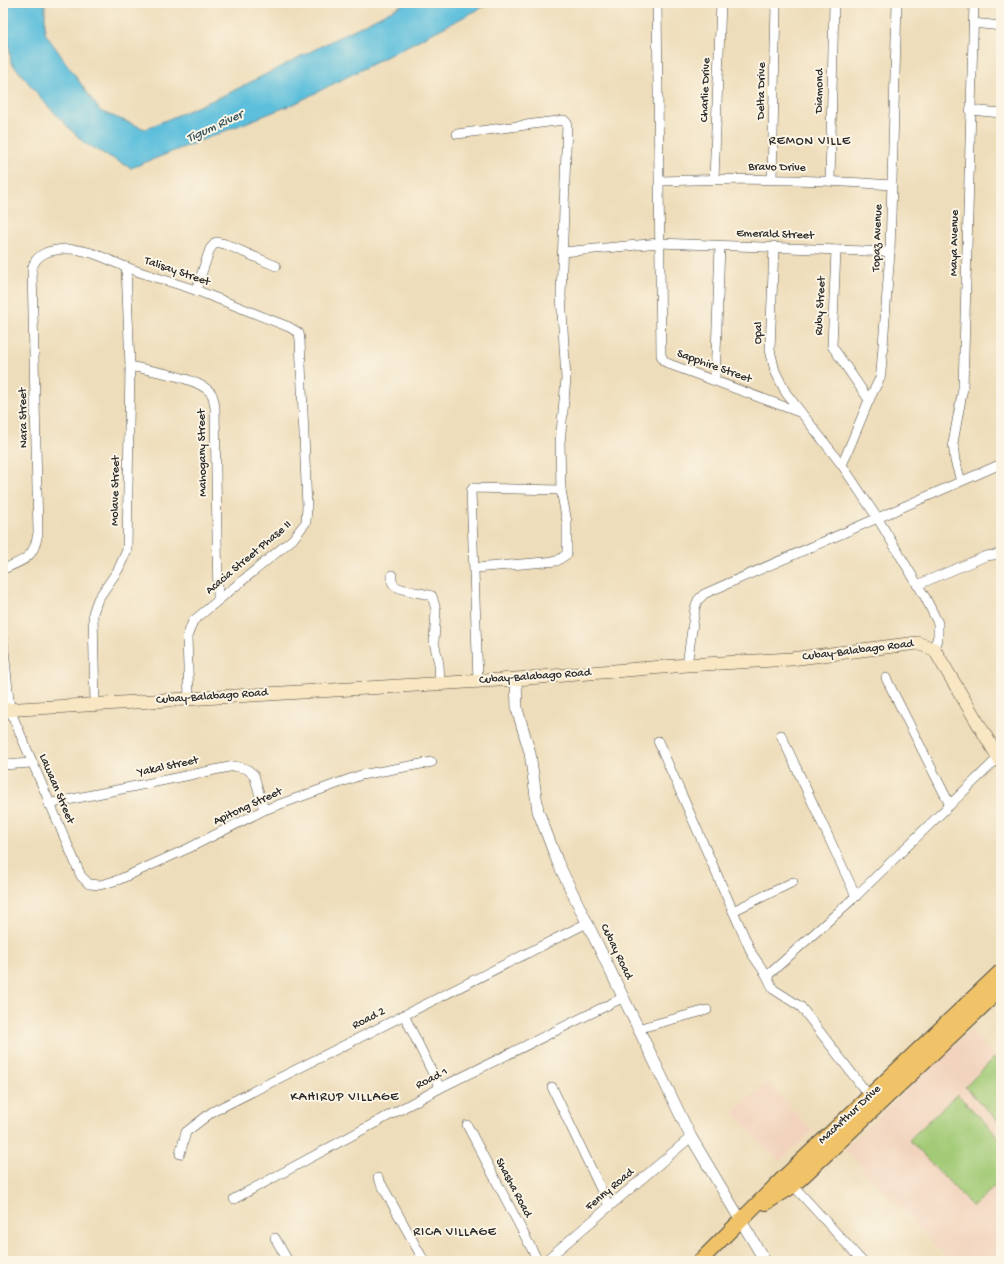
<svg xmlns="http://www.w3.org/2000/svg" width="1004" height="1264" font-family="'Gochi Hand',sans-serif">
  <rect width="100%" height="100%" fill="#fcf5e5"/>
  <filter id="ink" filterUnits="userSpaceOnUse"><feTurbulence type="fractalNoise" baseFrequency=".025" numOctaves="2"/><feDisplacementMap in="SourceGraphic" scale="8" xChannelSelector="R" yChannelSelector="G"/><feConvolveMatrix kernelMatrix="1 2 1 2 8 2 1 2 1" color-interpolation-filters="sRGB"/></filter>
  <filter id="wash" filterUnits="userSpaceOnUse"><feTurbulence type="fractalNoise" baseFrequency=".012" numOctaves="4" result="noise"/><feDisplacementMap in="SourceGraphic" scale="16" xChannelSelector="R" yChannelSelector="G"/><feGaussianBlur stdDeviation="0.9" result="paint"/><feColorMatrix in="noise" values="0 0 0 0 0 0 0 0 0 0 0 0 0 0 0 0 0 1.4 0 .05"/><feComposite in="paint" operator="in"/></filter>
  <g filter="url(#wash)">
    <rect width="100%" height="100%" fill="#eeddba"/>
    <!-- built -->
    <g fill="#f2d4be">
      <path d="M970 1030 1001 1063V1261H950L844 1149Z"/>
      <path d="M767 1082 813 1131 779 1162 733 1113Z"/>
    </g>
    <!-- green -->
    <g fill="#a3cb77" stroke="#677b51">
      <path d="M994 1058 1001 1065V1124L965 1087Z"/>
      <path d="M957 1094 1001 1139V1180L973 1207 909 1140Z"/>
    </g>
    <!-- water -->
    <path fill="#5dbfdc" stroke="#447584" d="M4 3H45V33L100 111 145 129 227 94 406 3H491L296 103 131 168 84 143 47 105 11 62Z"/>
  </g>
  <g filter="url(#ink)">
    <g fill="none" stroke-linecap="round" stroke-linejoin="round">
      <!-- minor casing -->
      <g stroke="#484640" stroke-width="10">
        <g id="minor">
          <path d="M657 3 661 355 664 361 669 364 799 412"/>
          <path d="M973 23 1001 26"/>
          <path d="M970 110 1001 113"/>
          <path d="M457 134 564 120 567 123 561 295 566 379 560 443 561 490 567 522V554L557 561 475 568"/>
          <path d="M714 179 721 3"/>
          <path d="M772 179 776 3"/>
          <path d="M661 181C738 178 815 179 892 185"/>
          <path d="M830 181 834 3"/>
          <path d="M774 246 770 350 775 371 786 393 842 465 878 519 925 597 938 623V636L934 649"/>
          <path d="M836 250 832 346 869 400"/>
          <path d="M563 252 659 243 890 252"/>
          <path d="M196 290 210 249 216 242 225 244 276 266"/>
          <path d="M130 366C150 371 198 377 211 393 214 397 214 403 215 408L218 600"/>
          <path d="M715 380 720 246"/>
          <path d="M842 465 869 400 880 378 881 372 890 252 897 3"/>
          <path d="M961 481 955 461 953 443 963 388 974 3"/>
          <path d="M3 569C25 560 34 558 38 533L32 269C36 253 50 250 65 249 87 248 106 259 126 267 149 276 172 282 195 290 227 302 258 315 289 327L299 333 300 340 307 507 306 522 293 539 193 621 187 637 189 698"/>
          <path d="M392 575C392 579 391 582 394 585 398 590 424 593 432 596L436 610 434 642 439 664 440 684"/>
          <path d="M917 585 986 556 1001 554"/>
          <path d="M3 640 10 710 81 876 89 884 100 885 118 880 189 848 264 810 361 775 432 762"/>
          <path d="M687 665 695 608 698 600 704 594 1001 464"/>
          <path d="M886 678 950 805"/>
          <path d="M478 680 471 491 473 488 561 490"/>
          <path d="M95 706 93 613 98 599 118 570 127 550 130 366 126 267"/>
          <path d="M781 735 856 896"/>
          <path d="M658 741 752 954 767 976"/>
          <path d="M3 765 31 763"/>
          <path d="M48 804 234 766 247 769 254 775 264 810"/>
          <path d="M733 911 793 882"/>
          <path d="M404 1015 440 1088"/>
          <path d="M637 1029 707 1010"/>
          <path d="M552 1087 609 1206"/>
          <path d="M870 1097 801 1007 773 989 767 976 856 896 998 758"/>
          <path d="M467 1125 538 1261"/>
          <path d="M180 1154 186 1132 212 1112 587 923"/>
          <path d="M378 1178 424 1261"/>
          <path d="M790 1182 862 1261"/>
          <path d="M234 1199 440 1088 624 997"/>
          <path d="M275 1238 288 1261"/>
          <path d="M545 1261 691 1137"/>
        </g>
      </g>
      <!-- tertiary casing -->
      <g stroke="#484640" stroke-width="12">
        <path id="tertiary" d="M516 679 517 709 530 753 538 811 558 863 691 1137 765 1261"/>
      </g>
      <!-- secondary casing -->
      <g stroke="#484640" stroke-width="14">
        <path id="secondary" d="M3 710 516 679 687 665 791 659 917 643 934 649 1001 762"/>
      </g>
      <!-- primary casing -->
      <g stroke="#484640" stroke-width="16">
        <g id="primary">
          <path d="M766 1203 793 1186 1001 989"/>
          <path d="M700 1261 784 1177 1001 971"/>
        </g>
      </g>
      <!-- minor -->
      <use href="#minor" stroke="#fff" stroke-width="9"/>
      <!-- tertiary -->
      <use href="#tertiary" stroke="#fff" stroke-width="11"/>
      <!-- secondary -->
      <use href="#secondary" stroke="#f9e7c3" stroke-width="13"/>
      <!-- primary -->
      <use href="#primary" stroke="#f0c369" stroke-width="14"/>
    </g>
  </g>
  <g text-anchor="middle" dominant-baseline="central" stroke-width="4" stroke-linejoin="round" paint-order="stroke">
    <!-- street labels -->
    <g font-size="12" fill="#2b2b2b" stroke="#fcf5e5">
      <text transform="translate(706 90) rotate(-88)">Charlie Drive</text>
      <text transform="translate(762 91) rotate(-89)">Delta Drive</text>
      <text transform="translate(820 91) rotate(-89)">Diamond</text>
      <text transform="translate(777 168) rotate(1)">Bravo Drive</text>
      <text transform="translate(775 235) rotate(2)">Emerald Street</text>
      <text transform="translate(878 238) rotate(-88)">Topaz Avenue</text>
      <text transform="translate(955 243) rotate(-89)">Maya Avenue</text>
      <text transform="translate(177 272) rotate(19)">Talisay Street</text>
      <text transform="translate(821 306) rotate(-87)">Ruby Street</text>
      <text transform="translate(759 333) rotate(-88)">Opal</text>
      <text transform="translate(714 367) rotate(20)">Sapphire Street</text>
      <text transform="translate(24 418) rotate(-91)">Nara Street</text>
      <text transform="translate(203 453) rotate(-91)">Mahogany Street</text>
      <text transform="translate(116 491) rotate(-89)">Molave Street</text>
      <text transform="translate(249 558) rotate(-40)">Acacia Street Phase II</text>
      <text transform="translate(858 651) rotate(-7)">Cubay-Balabago Road</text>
      <text transform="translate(535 677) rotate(-4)">Cubay-Balabago Road</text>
      <text transform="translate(212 697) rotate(-4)">Cubay-Balabago Road</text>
      <text transform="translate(168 767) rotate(-12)">Yakal Street</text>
      <text transform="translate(56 789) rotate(67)">Lawaan Street</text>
      <text transform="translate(248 807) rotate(-25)">Apitong Street</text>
      <text transform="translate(616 952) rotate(64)">Cubay Road</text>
      <text transform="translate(369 1019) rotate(-27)">Road 2</text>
      <text transform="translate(432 1079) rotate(-27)">Road 1</text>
      <text transform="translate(850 1115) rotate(-43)">MacArthur Drive</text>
      <text transform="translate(513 1188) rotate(62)">Shasha Road</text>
      <text transform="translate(610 1190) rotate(-40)">Fenny Road</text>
    </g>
    <!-- water labels -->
    <g font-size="13" font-style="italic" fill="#3a5760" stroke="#fcf5e5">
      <text transform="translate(215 127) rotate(-25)">Tigum River</text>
    </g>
    <!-- neighbourhood labels -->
    <g font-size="13" letter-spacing="1" fill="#2b2b2b" stroke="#fcf5e5">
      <text x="810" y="141">REMON VILLE</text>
      <text x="345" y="1097">KAHIRUP VILLAGE</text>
      <text x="455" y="1232">RICA VILLAGE</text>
    </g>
  </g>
  <!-- margin -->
  <rect width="1004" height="1264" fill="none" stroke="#fcf5e5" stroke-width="16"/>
</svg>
